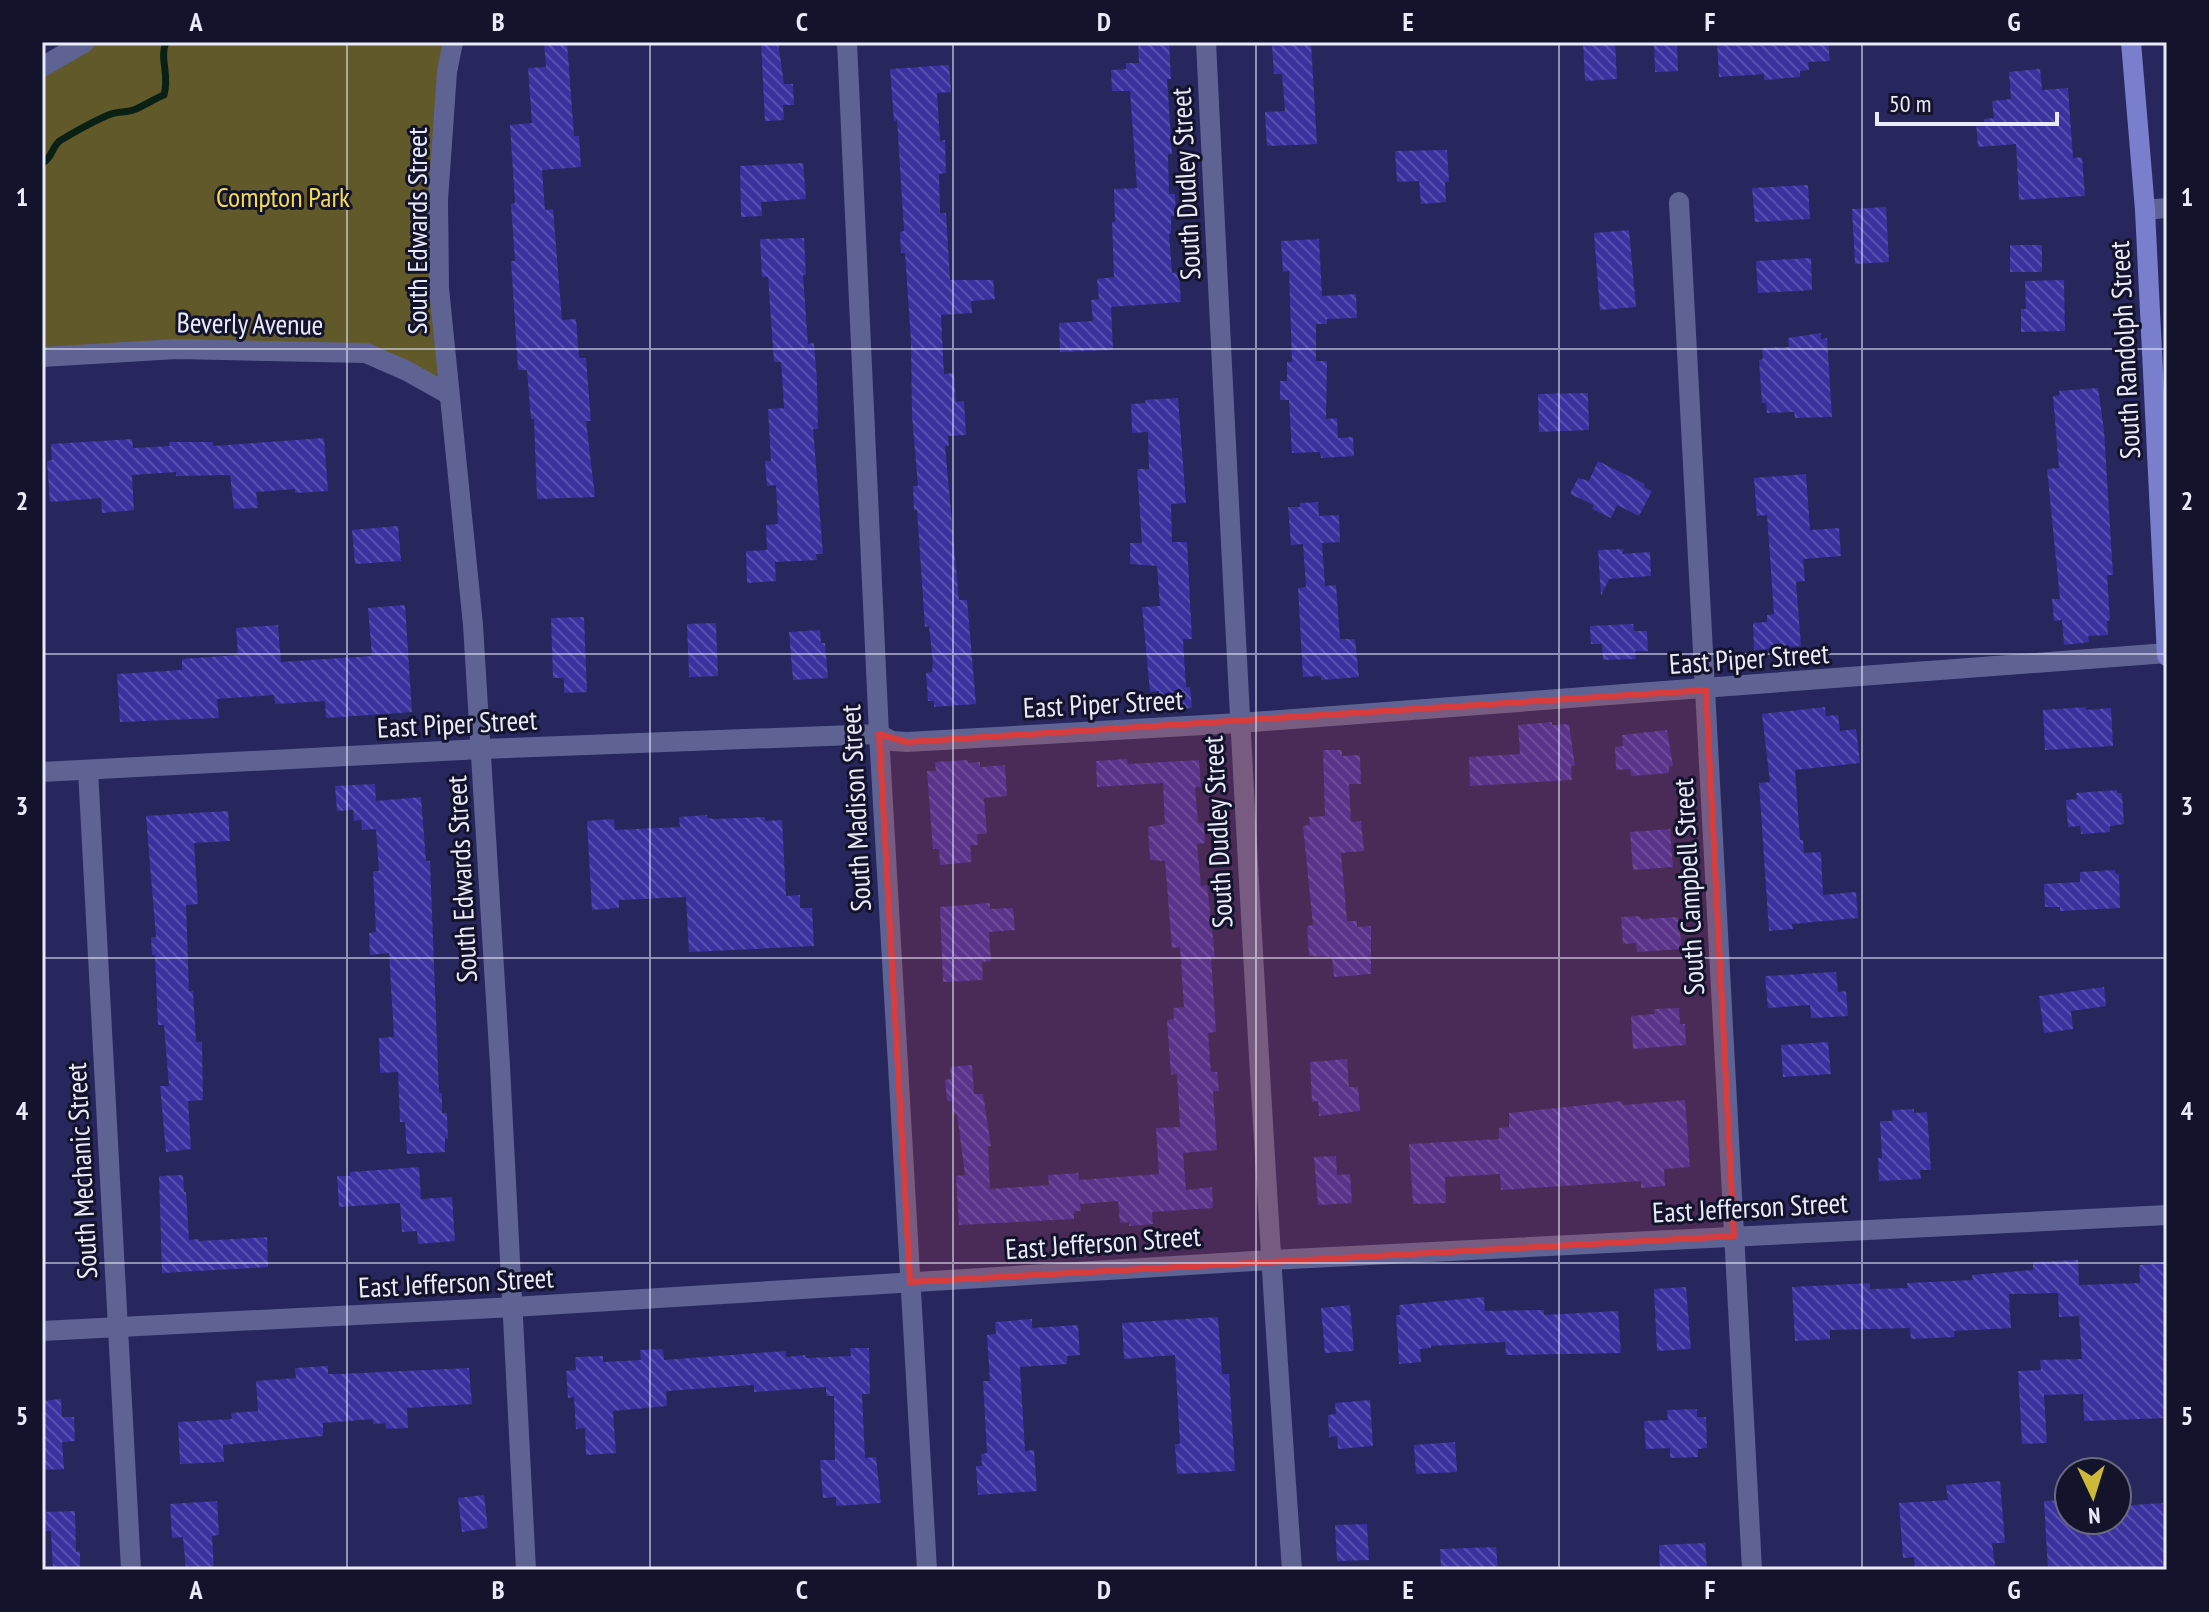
<svg xmlns="http://www.w3.org/2000/svg" width="2209" height="1612" font-family="'PT Sans Narrow',sans-serif">
  <defs>
    <pattern id="building-back-hatch" width="6" height="6" patternUnits="userSpaceOnUse" patternTransform="scale(2)"><rect width="6" height="6" fill="#3b329f"/><path d="M-1 5l2 2M0 0l6 6M5-1l2 2" fill="none" stroke="#5750ad"/></pattern>
  </defs>
  <rect width="100%" height="100%" fill="#27265d"/>
  <!-- green -->
  <path fill="#61592a" d="M85 42H453L447 72 448 394 366 353 42 357V67Z"/>
  <g fill="none" stroke-linecap="round" stroke-linejoin="round">
    <!-- stream -->
    <path stroke="#0b2015" stroke-width="7" d="M42 163C53 158 52 145 61 140 78 130 93 121 111 114 119 111 127 113 136 109 145 105 154 99 164 95 170 74 159 59 166 42"/>
  </g>
  <!-- building -->
  <g fill="url(#building-back-hatch)">
    <path d="M544 42H567L574 136H579L581 167 542 170 545 210 553 209 562 320 576 319 579 358H586L591 421H586L595 497 537 499 534 419H531L527 370H518L511 261H515L511 204 515 203 510 125 532 123 528 68 546 67Z"/>
    <path d="M761 42H778L784 84H793L794 105H783L784 120 765 121Z"/>
    <path d="M1138 42H1169L1171 79H1167L1172 154H1168L1169 194H1175L1176 216H1171V233L1169 234 1172 273 1179 272 1181 302 1111 307 1113 350 1060 352 1059 323 1093 321 1091 300 1099 299 1097 279 1114 277 1112 222H1115L1114 189 1137 188 1130 91H1112L1111 70 1126 69V63H1139Z"/>
    <path d="M1583 42H1615L1617 79 1585 81Z"/>
    <path d="M1654 42H1677L1678 71 1655 72Z"/>
    <path d="M1717 42H1828L1830 61 1808 62 1809 70 1800 71V77L1764 80V74L1719 77Z"/>
    <path d="M1311 43 1317 144 1267 146 1265 112 1285 111 1282 74H1274L1272 45Z"/>
    <path d="M949 65 951 92 937 93 940 141 945 140 946 173 939 174 940 213H946L950 280H993L995 299 971 301 972 313 941 315 944 374 954 373 956 402 964 401 966 435 948 436 949 446H945L959 600H967L976 704 934 707V701H928L926 673 932 672 933 663 929 626 925 627 917 510H914L913 486H918L912 416 911 341 905 253H901L900 232 904 231 897 120 894 121 890 69Z"/>
    <path d="M2040 69 2042 90 2068 88 2073 158 2082 157 2085 196 2019 200 2016 144 1978 147 1976 123H1984V119L1994 118 1992 101 2011 99 2009 72Z"/>
    <path d="M1447 150 1449 182H1445L1446 202 1421 204 1419 181 1397 182 1395 151Z"/>
    <path d="M803 163 806 199 761 202 762 216 741 217 740 166Z"/>
    <path d="M1808 185 1810 219 1755 222 1752 188Z"/>
    <path d="M1886 207 1889 262 1855 264 1852 209Z"/>
    <path d="M1629 230 1636 307 1600 310 1594 233Z"/>
    <path d="M804 238 806 275H803L808 344 814 343 817 382 818 429H813L814 440 823 554H816L817 560 775 562 776 581 747 583 746 551 767 550 766 525 778 524 776 485 767 486 765 461H771L768 409 784 408 781 362H774L768 277H762L760 239Z"/>
    <path d="M1319 239 1322 296 1356 294 1357 318 1327 319V324H1316V361H1327L1326 419 1337 418 1338 438 1353 437 1354 456 1321 458 1320 452 1292 453 1289 400H1280V381H1287V362H1292L1289 271 1283 272 1281 241Z"/>
    <rect x="2010" y="245" width="32" height="27"/>
    <path d="M1811 258 1812 290 1758 293 1756 261Z"/>
    <path d="M2064 280 2065 331 2021 332V309H2026L2025 281Z"/>
    <path d="M1821 333V339L1827 338 1832 417 1795 418 1794 412 1767 413 1766 403H1762L1759 360 1763 359 1762 348 1789 347 1788 338Z"/>
    <path d="M2098 388 2104 430 2113 575H2107L2110 620 2107 621 2108 635 2088 636 2089 642 2064 645 2062 620 2054 621 2052 599H2060L2047 469 2059 468 2053 396 2060 395 2059 391Z"/>
    <path d="M1588 393 1589 430 1539 432 1538 394Z"/>
    <path d="M1178 398 1186 503 1171 504 1172 542H1187L1192 639H1183L1186 687H1190L1192 708 1161 710 1159 691 1150 692 1142 607 1160 606 1157 566 1130 564V543H1142L1137 469H1149L1148 432 1132 433 1131 404 1146 403 1145 400Z"/>
    <path d="M324 438 328 491 295 493V489L256 492 258 508 234 509 230 475 176 476V472L132 475 134 510 102 513 101 498 50 502 47 461 52 460 51 444 132 439 133 448 170 446 169 442H213V446Z"/>
    <path d="M1598 461 1645 484 1644 487 1652 491 1639 516 1617 505 1611 518 1592 509 1594 505 1570 494 1578 478 1589 481Z"/>
    <path d="M1806 474 1810 530 1839 528 1841 556 1803 559 1805 581 1796 582 1801 646 1754 650 1753 623 1767 622V615L1774 614 1767 515 1757 516 1754 478Z"/>
    <path d="M1318 502 1319 516 1339 515 1340 542 1322 543 1325 586 1336 585 1340 639H1355L1359 677 1321 680V676L1303 677 1298 588 1306 587 1303 544 1291 545 1288 507H1300V503Z"/>
    <path d="M398 526 401 561 355 564 352 530Z"/>
    <path d="M1624 549 1622 554 1650 552 1651 576 1609 579 1601 596 1598 550Z"/>
    <path d="M405 605 412 712 326 718 325 701 275 704 274 695 217 699 219 718 120 722 117 674 182 670V659L238 655 236 628 278 625 281 662 372 656 368 608Z"/>
    <path d="M584 617 587 692 564 693V678H553L551 618Z"/>
    <path d="M716 623 718 676 689 677 687 624Z"/>
    <path d="M1633 624 1634 631H1647L1648 651H1635L1636 659 1603 660 1602 644H1591L1590 626Z"/>
    <path d="M820 630 821 643H825L828 678 793 680 789 632Z"/>
    <path d="M1825 707 1826 716 1838 715 1840 731 1856 729 1860 763 1795 770 1800 840H1803L1804 853 1821 852 1823 895 1856 892 1858 918 1792 924 1793 929 1769 931 1759 783 1770 782 1762 714Z"/>
    <path d="M2086 707V710L2111 708 2113 746 2045 750 2043 710Z"/>
    <path d="M1552 722V725L1569 724 1575 766H1571L1572 780 1470 786 1469 757 1520 754 1518 725Z"/>
    <path d="M1667 730 1673 766 1669 767V773L1631 776 1630 769 1616 770 1615 747 1623 746 1622 735Z"/>
    <path d="M1323 750H1342V756L1360 755 1361 784H1349L1351 822 1361 821 1364 851 1341 853 1347 921H1357V927L1371 926V974L1334 977 1332 957 1309 956 1307 926 1313 925 1303 826 1310 825 1309 817 1325 816Z"/>
    <path d="M1127 759 1128 764 1199 760 1201 787H1195L1198 823H1204L1205 843 1197 844 1201 886 1207 885 1215 957H1211L1216 1032 1208 1033 1211 1072H1217L1219 1091H1213L1217 1150 1183 1153 1186 1190 1212 1187 1213 1208 1152 1212 1153 1224 1129 1226V1222L1120 1223 1118 1201 1080 1204 1081 1211H1074V1219L959 1225 956 1176 965 1175 957 1114 953 1115 952 1101H947L945 1080 951 1079 950 1067 972 1065 974 1094H983L991 1146H988L990 1189 1049 1185 1048 1175 1078 1173 1079 1180 1159 1174 1156 1128 1180 1127 1177 1074 1171 1075 1167 1020 1174 1019 1173 1008 1184 1007 1180 947 1172 948 1165 861 1150 860 1148 827 1165 824 1163 783 1097 787 1096 761Z"/>
    <path d="M968 760V763L980 762V767L1005 765 1007 796 984 798 987 834H977L978 845H970L972 862 940 865 939 849H933L927 771H936L935 762Z"/>
    <path d="M375 784 376 801 421 797 426 861H430L439 1093H442V1113H447L448 1139 445 1138V1152L407 1154 405 1122H400L398 1072 380 1073 379 1038 394 1037 389 953 370 955 369 933 376 932 373 871H379L376 829 362 830 361 820 354 821 353 810 337 811 335 786Z"/>
    <path d="M2117 790V793H2122L2124 824 2110 826V832L2081 834 2080 826 2068 827 2066 800 2077 799 2076 793Z"/>
    <path d="M228 811 230 841 194 843 198 904 186 905 189 991H193L196 1042H202L203 1100 188 1101 191 1149 166 1152 160 1086H169L164 1025H158L155 955H152L151 937H156L146 816Z"/>
    <path d="M707 815V818L715 819 765 817V821L782 820 786 896 800 895V908H812L814 946 689 952 686 897 619 900V908L592 910 587 821 614 819 615 830 680 827 679 817Z"/>
    <path d="M1670 829 1673 867 1633 870 1630 832Z"/>
    <path d="M2115 870 2116 874H2119L2120 908 2060 911V907H2045L2044 884 2080 882V872Z"/>
    <path d="M990 903V909L1013 908 1015 930 989 932 991 961 982 962 983 980 943 982 940 907Z"/>
    <path d="M1640 916 1641 919 1678 917 1682 949 1637 952 1636 943 1623 944 1621 917Z"/>
    <path d="M1836 972 1838 992 1846 991 1848 1016 1811 1018 1810 1005 1768 1008 1765 976Z"/>
    <path d="M2104 987 2106 1006 2071 1011 2073 1029 2044 1033 2039 996Z"/>
    <path d="M1679 1008 1680 1024H1685L1686 1045 1633 1049 1631 1016 1655 1014 1654 1009Z"/>
    <path d="M1828 1042 1831 1074 1783 1077 1781 1045Z"/>
    <path d="M1347 1059 1349 1087H1358L1360 1111 1319 1116 1318 1101 1312 1102 1310 1062Z"/>
    <path d="M1685 1100 1690 1167 1664 1169 1665 1186 1641 1188V1181L1501 1190 1500 1174 1445 1177 1446 1203 1413 1204 1409 1144 1499 1139V1128L1509 1127V1113L1622 1101 1623 1105Z"/>
    <path d="M1914 1109V1113L1927 1112 1931 1170H1920L1921 1179 1879 1181 1878 1158H1882L1880 1121H1893L1892 1110Z"/>
    <path d="M1336 1156 1337 1175 1350 1174 1352 1203 1318 1205 1314 1157Z"/>
    <path d="M419 1167 421 1199 452 1197 455 1241 418 1244 417 1231 402 1232 400 1203 339 1207 337 1176H350V1172Z"/>
    <path d="M183 1175 184 1192H186L189 1240 199 1239V1241L267 1237 268 1267 162 1273 159 1176Z"/>
    <path d="M2078 1260 2079 1285 2140 1283 2139 1265 2166 1263 2167 1418 2084 1421 2083 1394 2044 1395 2047 1443 2022 1444 2018 1371 2041 1370 2040 1360 2082 1359 2079 1316 2059 1317 2058 1293 2009 1294 2011 1328 1954 1331 1955 1337 1911 1339 1910 1328 1830 1330V1339L1795 1341 1792 1287 1870 1283V1289L1908 1288 1907 1283 1973 1280 1972 1275 2033 1270V1262Z"/>
    <path d="M1686 1287 1691 1349 1657 1351 1654 1289Z"/>
    <path d="M1484 1297 1485 1311 1544 1310V1315L1618 1311 1621 1353 1506 1355 1505 1342 1431 1346V1348L1420 1349 1421 1362 1399 1364 1396 1315H1400L1399 1305Z"/>
    <path d="M1350 1305 1354 1351 1325 1353 1321 1308Z"/>
    <path d="M1218 1317 1222 1374H1229L1235 1471 1177 1474 1175 1444H1180L1175 1355 1124 1359 1122 1323Z"/>
    <path d="M1032 1319V1328L1078 1325 1080 1355 1067 1356V1364L1020 1367 1025 1451 1034 1450 1037 1491 978 1495 976 1466H982L981 1454 987 1453 983 1381H990L987 1335 996 1334 995 1322Z"/>
    <path d="M850 1348H869L870 1394H862L865 1458 876 1457 881 1503 836 1506V1497L823 1498 820 1460H835L834 1396H826V1387L754 1392V1385L666 1391 667 1406 613 1411 616 1453 586 1455 585 1428 576 1429 574 1397 568 1398 566 1371 576 1370 575 1357 603 1356V1362L641 1360 640 1350 663 1349 664 1360 786 1351V1357L805 1355 806 1358 851 1356Z"/>
    <path d="M328 1366V1374H339L469 1368 472 1404 407 1408 408 1428 386 1429 385 1423 373 1424V1419L323 1423V1436L223 1445 224 1462 180 1464 178 1422 232 1419 231 1413 258 1411 256 1381 296 1378 295 1368Z"/>
    <path d="M61 1399 62 1417H74L75 1441 62 1442 64 1469 42 1470V1401Z"/>
    <path d="M1370 1400 1373 1446 1338 1449 1337 1436 1329 1437 1328 1415 1336 1414 1335 1403Z"/>
    <path d="M1697 1409V1417H1706L1707 1448 1698 1449V1457L1670 1458V1448L1646 1449 1644 1421 1668 1420 1667 1410Z"/>
    <path d="M1455 1442 1457 1472 1416 1474 1414 1445Z"/>
    <path d="M2000 1481 2005 1543H1992L1996 1570H1915L1914 1557 1903 1558 1899 1503 1948 1500 1946 1485Z"/>
    <path d="M484 1495 488 1528 462 1532 458 1498Z"/>
    <path d="M2069 1500V1520H2117V1506L2163 1503 2167 1570H2048L2044 1501Z"/>
    <path d="M217 1501 219 1535 212 1536 214 1570H186L183 1537 172 1538 170 1504Z"/>
    <path d="M75 1511 76 1552 80 1551V1570H53L51 1531H42V1512Z"/>
    <path d="M1367 1524 1369 1560 1337 1561 1335 1525Z"/>
    <path d="M1705 1543 1707 1570H1660L1659 1545Z"/>
    <path d="M1496 1547 1498 1570H1441L1440 1549Z"/>
  </g>
  <g fill="none" stroke-linecap="round" stroke-linejoin="round">
    <!-- street -->
    <g stroke="#5f6393" stroke-width="20">
      <path d="M453 42 447 72 438 200 439 288 473 625 500 1066 526 1570"/>
      <path d="M847 42 879 734 927 1570"/>
      <path d="M1206 42C1231 552 1256 1061 1292 1570"/>
      <path d="M42 67 85 42"/>
      <path d="M1679 202 1752 1570"/>
      <path d="M2145 210 2167 208"/>
      <path d="M42 357 177 349 366 353 407 371 448 394"/>
      <path d="M88 770 131 1570"/>
      <path d="M42 772 481 749 879 734 892 741 907 742 1239 723 2167 653"/>
      <path d="M42 1331 513 1307 1270 1260 2167 1215"/>
    </g>
    <!-- secondary -->
    <path stroke="#797fcc" stroke-width="20" d="M2131 42 2145 210 2167 656"/>
  </g>
  <!-- marked area -->
  <path fill="#d83c3d" fill-opacity="0.2" stroke="#d83c3d" stroke-width="6" stroke-linejoin="round" d="M1706 690 1734 1236 910 1282 879 734 907 742Z"/>
  <!-- grid -->
  <path fill="none" stroke="#e9ebf9" stroke-width="2" stroke-opacity="0.55" d="M347 42V1570M650 42V1570M953 42V1570M1256 42V1570M1559 42V1570M1862 42V1570M42 349H2167M42 654H2167M42 958H2167M42 1263H2167"/>
  <g text-anchor="middle" dominant-baseline="central" stroke-width="6" stroke-linejoin="round" paint-order="stroke">
    <!-- street labels -->
    <g font-size="28" fill="#e9ebf9" stroke="#13142c">
      <text transform="translate(1185 184) rotate(-93)">South Dudley Street</text>
      <text transform="translate(416 231) rotate(-90)">South Edwards Street</text>
      <text transform="translate(250 323) rotate(1)">Beverly Avenue</text>
      <text transform="translate(2124 350) rotate(-93)">South Randolph Street</text>
      <text transform="translate(1749 658) rotate(-4)">East Piper Street</text>
      <text transform="translate(1103 703) rotate(-3)">East Piper Street</text>
      <text transform="translate(457 723) rotate(-3)">East Piper Street</text>
      <text transform="translate(855 808) rotate(-93)">South Madison Street</text>
      <text transform="translate(1217 832) rotate(-93)">South Dudley Street</text>
      <text transform="translate(461 879) rotate(-93)">South Edwards Street</text>
      <text transform="translate(1688 887) rotate(-93)">South Campbell Street</text>
      <text transform="translate(81 1171) rotate(-93)">South Mechanic Street</text>
      <text transform="translate(1750 1207) rotate(-3)">East Jefferson Street</text>
      <text transform="translate(1103 1242) rotate(-4)">East Jefferson Street</text>
      <text transform="translate(456 1282) rotate(-3)">East Jefferson Street</text>
    </g>
    <!-- park labels -->
    <g font-size="28" fill="#f5dc4c" stroke="#13142c">
      <text x="283" y="196">Compton Park</text>
    </g>
  </g>
  <!-- border -->
  <rect width="2209" height="1612" fill="none" stroke="#13142c" stroke-width="88"/>
  <!-- north arrow -->
  <g transform="translate(2093 1496) rotate(176)"><circle r="38" fill="#13142c" stroke="#696a7e" stroke-width="2"/>
  <path d="M0-6L14 30L0 20L-14 30Z" fill="#ceb837"/>
  <text y="-12" font-size="22" font-weight="bold" text-anchor="middle" fill="#e9ebf9">N</text>
  </g>
  <!-- scale -->
  <path d="M1877 112v12h180v-12" fill="none" stroke="#e9ebf9" stroke-width="4"/>
  <text x="1889" y="112" font-size="24" fill="#e9ebf9" stroke="#13142c" stroke-width="6" paint-order="stroke">50 m</text>
  <rect x="44" y="44" width="2121" height="1524" fill="none" stroke="#e9ebf9" stroke-width="3"/>
  <g font-size="26" text-anchor="middle" font-weight="bold" fill="#e9ebf9">
    <text x="196" y="31">A</text>
    <text x="498" y="31">B</text>
    <text x="802" y="31">C</text>
    <text x="1104" y="31">D</text>
    <text x="1408" y="31">E</text>
    <text x="1710" y="31">F</text>
    <text x="2014" y="31">G</text>
    <text x="22" y="206">1</text>
    <text x="2187" y="206">1</text>
    <text x="22" y="510">2</text>
    <text x="2187" y="510">2</text>
    <text x="22" y="815">3</text>
    <text x="2187" y="815">3</text>
    <text x="22" y="1120">4</text>
    <text x="2187" y="1120">4</text>
    <text x="22" y="1425">5</text>
    <text x="2187" y="1425">5</text>
    <text x="196" y="1599">A</text>
    <text x="498" y="1599">B</text>
    <text x="802" y="1599">C</text>
    <text x="1104" y="1599">D</text>
    <text x="1408" y="1599">E</text>
    <text x="1710" y="1599">F</text>
    <text x="2014" y="1599">G</text>
  </g>
</svg>
